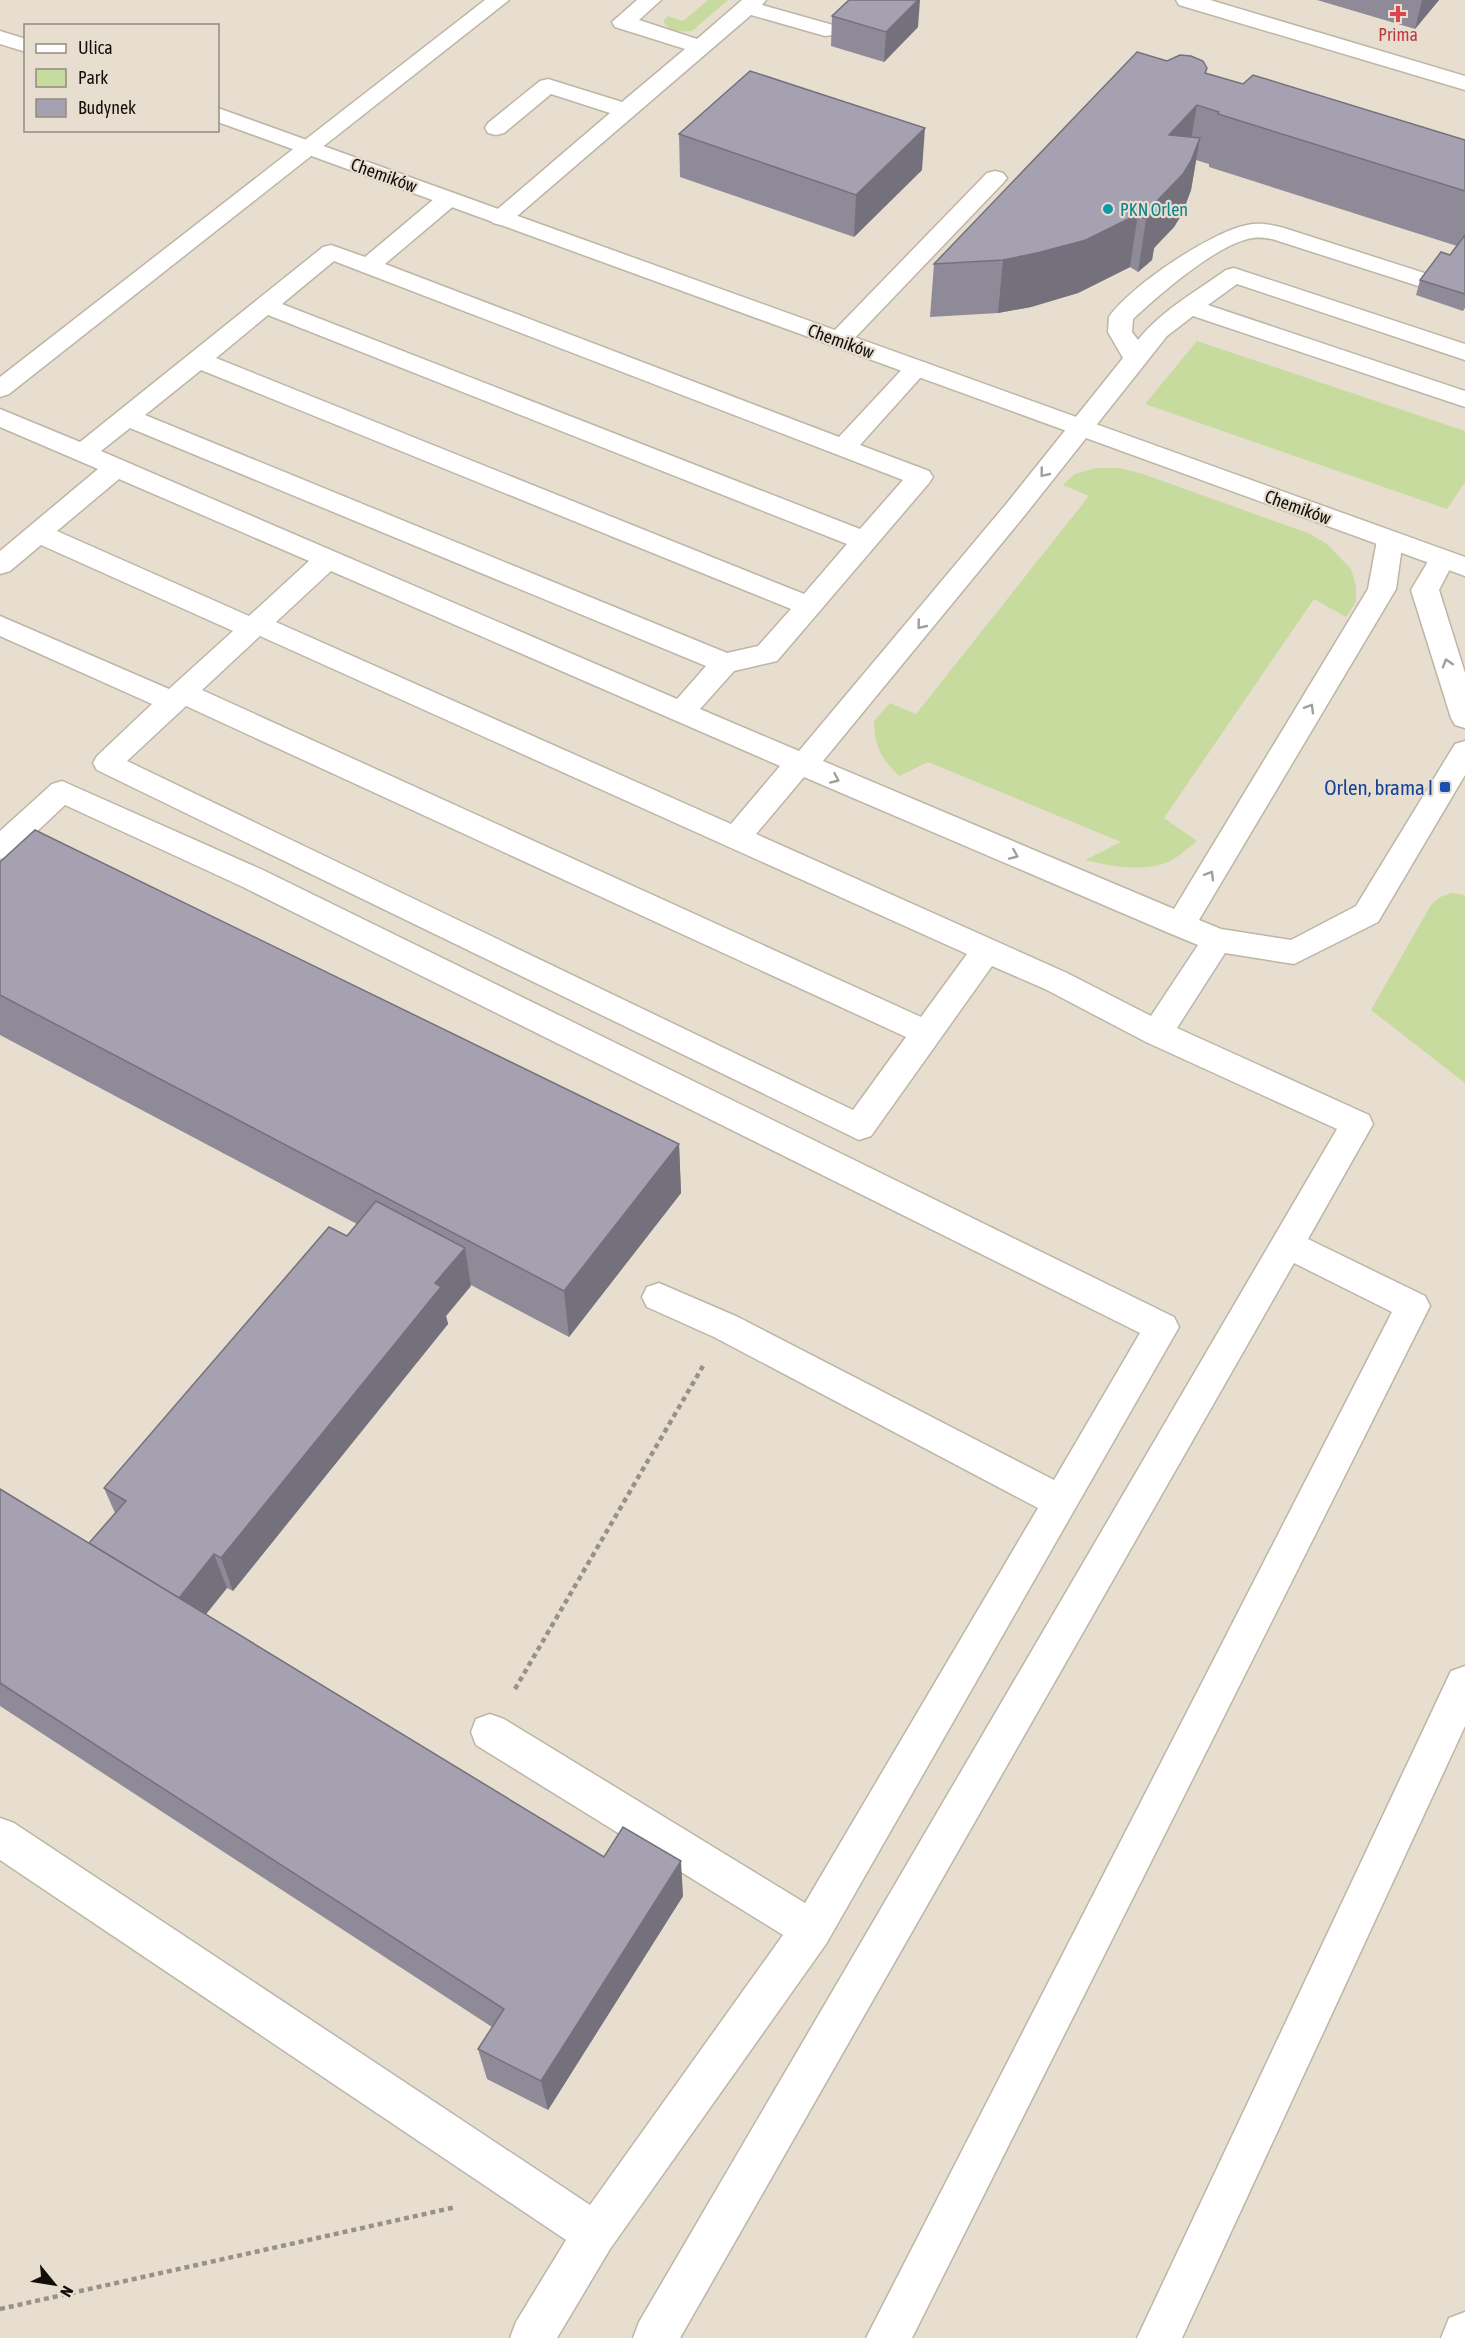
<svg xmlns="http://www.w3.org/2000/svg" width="1465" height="2338" font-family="'Asap Condensed',sans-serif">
  <rect width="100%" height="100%" fill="#e7decf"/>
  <!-- green -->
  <g fill="#c7db9e">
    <path d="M708 0H728L692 31C681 32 669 32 663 21L668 16 683 21Z"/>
    <path d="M1197 341 1465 431V482L1447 509 1145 404Z"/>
    <path d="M1096 468H1120L1143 474 1308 533 1327 544 1351 569 1356 586V602L1346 617 1314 599 1164 818 1197 841C1188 848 1180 856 1170 861 1144 873 1111 866 1085 860L1121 842 928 762 899 776C881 757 875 749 874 721L890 703 916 714 1089 496 1063 485 1075 474Z"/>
    <path d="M1452 893 1465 895V1083L1371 1010 1431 905 1440 897Z"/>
  </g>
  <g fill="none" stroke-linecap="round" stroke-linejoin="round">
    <!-- service casing -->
    <g stroke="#bdb5a6" stroke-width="3">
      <g id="service">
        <path d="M485 0H509L9 394 0 397V377Z"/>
        <path d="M637 0H661L639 20 697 39 742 0H766L762 5 833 25 836 30 833 35 825 36 751 15 509 223 501 225 493 223 489 218 493 213 610 113 551 94 504 133 496 135 488 133 485 128 488 123 540 81 548 79 622 102 685 49 615 27 612 22Z"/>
        <path d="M1176 0H1210L1465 76V90L1179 5Z"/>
        <path d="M995 171 1003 173 1007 178 1003 183 848 345 839 347 830 345 827 340 830 335 987 173Z"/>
        <path d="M448 192 456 194 460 199 456 204 385 264 839 437 908 363 917 360 926 363 929 368 860 445 929 471 933 477 929 483 777 661 734 671 700 709 799 751 1007 503 1123 358 1108 332 1109 317C1130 286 1211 232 1247 225 1260 222 1272 225 1284 228L1465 286V301L1272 239C1266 238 1259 237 1253 238 1218 243 1159 295 1133 319L1132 332 1138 340C1161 311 1195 292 1226 270L1234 268 1465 344V360L1237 284 1208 305 1465 391V407L1193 316 1167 336 1025 515 823 761 1174 909 1368 589 1377 540 1381 534 1390 531 1399 534 1403 540 1396 589 1199 920 1221 929 1291 940 1356 906 1455 744 1465 741V775L1378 922 1294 964 1225 953 1177 1028 1369 1115 1373 1124 1308 1239 1425 1296 1430 1306 912 2338H866L1392 1312 1294 1263 680 2338H633L639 2322 1337 1129 1146 1042 1045 989 992 966 871 1136 859 1140 97 770 93 763 97 756 152 704 0 636V616L169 689 233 631 41 545 10 571 0 574V551L98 469 0 427V409L80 442 323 247 331 245 365 257 440 194ZM334 261 360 271 903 480 860 529 282 304ZM268 315 847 544 804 594 216 358ZM201 370 791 609 758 646 727 653 145 415ZM130 428 706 666 677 699 101 451ZM119 479 309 561 249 616 57 531ZM331 571 780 766 731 824 276 622ZM260 636 967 954 921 1017 202 690ZM186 706 906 1037 853 1110 127 761ZM804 777 1169 933 1198 945 1151 1016 1067 973 756 834Z"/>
        <path d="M1442 550 1451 553 1455 559 1439 590 1465 673V728L1455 725 1451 718 1411 590 1433 553Z"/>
        <path d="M62 781 265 871 1174 1317 1179 1327 826 1944 610 2249 557 2338H510L516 2322 566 2240 0 1860V1818L14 1823 590 2205 783 1935 476 1745 471 1732 476 1719 490 1714 504 1719 805 1903 1038 1508 714 1337 647 1307 642 1297 647 1287 659 1283 738 1317 1054 1480 1140 1333 243 887 65 805 11 856 0 859V831L52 784Z"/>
        <path d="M1465 1666V1726L1182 2338H1137L1451 1671Z"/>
        <path d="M1465 2312V2338H1441L1449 2318Z"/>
      </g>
    </g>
    <!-- minor casing -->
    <g stroke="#bdb5a6" stroke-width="3">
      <g id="minor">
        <path d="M0 31 26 39V52L0 44Z"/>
        <path d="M218 108 1465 557V576L218 122Z"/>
      </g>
    </g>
    <!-- path -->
    <g stroke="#989186" stroke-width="4.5" stroke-dasharray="5 4" stroke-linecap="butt">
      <path d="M515 1689 703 1366"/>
      <path d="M0 2309 456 2207"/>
    </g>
    <!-- service -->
    <use href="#service" fill="#fff" fill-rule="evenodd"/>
    <!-- minor -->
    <use href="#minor" fill="#fff" fill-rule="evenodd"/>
  </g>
  <!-- wall -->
  <g fill="#8f8a98">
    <path d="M1317 0H1439L1415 29Z"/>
    <path d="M832 16 918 27 884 62 831 46Z"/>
    <path d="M1167 61 1207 68 1206 74 1243 84 1465 140V308L1463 311 1416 295 1420 280 1450 255 1457 246 1209 167V164L1196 160 1191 190 1182 214 1174 227 1154 248 1152 260 1138 272 1130 267 1078 293 1031 307 998 313 930 317 934 264Z"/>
    <path d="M679 134 922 170 854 237 680 177Z"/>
    <path d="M0 862 679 1144 681 1193 569 1337 471 1285 446 1316 448 1324 233 1591 227 1588 206 1614 604 1857 683 1896 548 2110 487 2079 478 2049 492 2027 0 1706V1489L89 1543 115 1513 104 1488 347 1236 357 1224 0 1035Z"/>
  </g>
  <!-- shaded-wall -->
  <g fill="#74717c">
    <path d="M918 0H920L918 27 884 62 886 32Z"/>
    <path d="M1422 0H1439L1415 29Z"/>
    <path d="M1197 105 1188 157 1169 135Z"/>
    <path d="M925 128 922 170 854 237 856 195Z"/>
    <path d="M1200 138 1191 190 1182 214 1174 227 1154 248 1152 260 1138 272 1146 219 1154 204Z"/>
    <path d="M1138 214 1130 267 1078 293 1031 307 998 313 1003 260Z"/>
    <path d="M679 1144 681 1193 569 1337 564 1291Z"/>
    <path d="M465 1248 471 1286 446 1316 448 1324 233 1591 221 1558 435 1283Z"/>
    <path d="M214 1554 227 1588 190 1634 176 1601Z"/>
    <path d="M681 1861 683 1896 548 2110 541 2081Z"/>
  </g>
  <!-- building -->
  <g fill="#a6a1b1" stroke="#74717c" stroke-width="1.5">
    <path d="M849 0H918L886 32 832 16Z"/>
    <path d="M1137 52 1167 61 1180 55 1191 56 1203 61 1207 68 1205 73 1243 84 1253 75 1465 140V191L1218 114 1219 112 1197 105 1169 135 1200 138 1191 161 1183 174 1154 204 1161 207 1146 219 1138 214 1086 240 1037 253 1003 260 934 264Z"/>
    <path d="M750 71 925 128 856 195 679 134Z"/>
    <path d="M1465 235V294L1420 280 1441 252 1450 255Z"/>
    <path d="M35 830 679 1144 564 1291 0 995V862Z"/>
    <path d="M376 1201 465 1248 435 1283 441 1287 221 1558 214 1554 179 1598 89 1543 126 1501 104 1488 329 1227 347 1236Z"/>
    <path d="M0 1489 604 1857 623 1827 681 1861 541 2081 478 2049 504 2009 0 1683Z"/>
  </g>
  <!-- one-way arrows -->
  <defs><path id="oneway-chevron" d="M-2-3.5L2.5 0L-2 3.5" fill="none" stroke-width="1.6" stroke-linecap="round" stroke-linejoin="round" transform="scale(1.5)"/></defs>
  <g stroke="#a09f9d">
    <use href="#oneway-chevron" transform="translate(1044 473) rotate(129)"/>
    <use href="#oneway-chevron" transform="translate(921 625) rotate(129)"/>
    <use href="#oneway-chevron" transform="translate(1447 663) rotate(-107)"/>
    <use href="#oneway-chevron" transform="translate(1310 708) rotate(-59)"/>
    <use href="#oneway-chevron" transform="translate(835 779) rotate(24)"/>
    <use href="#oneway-chevron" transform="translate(1014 855) rotate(23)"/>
    <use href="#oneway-chevron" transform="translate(1210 875) rotate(-59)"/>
  </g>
  <!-- markers -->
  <path fill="#e0444e" stroke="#e7decf" stroke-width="2" d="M1395 5h6v6h6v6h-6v6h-6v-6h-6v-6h6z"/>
  <circle fill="#0f9aa8" stroke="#e7decf" stroke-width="2" cx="1108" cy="209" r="6"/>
  <rect fill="#1a4fb4" stroke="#e7decf" stroke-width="2" x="1439" y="781" width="12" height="12" rx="3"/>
  <g text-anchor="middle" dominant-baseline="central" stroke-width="4.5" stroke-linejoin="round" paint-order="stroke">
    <!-- far-health labels -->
    <g font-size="18" fill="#be3a42" stroke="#e7decf">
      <text x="1398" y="34">Prima</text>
    </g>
    <!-- far-street labels -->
    <g font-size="18" fill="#120f0a" stroke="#e7decf">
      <text transform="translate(384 175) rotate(20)">Chemików</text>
      <text transform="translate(841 341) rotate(20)">Chemików</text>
      <text transform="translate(1298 507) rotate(20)">Chemików</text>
    </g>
    <!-- far-culture labels -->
    <g font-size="18" fill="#0d838f" stroke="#e7decf" text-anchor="start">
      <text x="1120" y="209">PKN Orlen</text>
    </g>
    <!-- transit labels -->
    <g font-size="21" fill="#164399" stroke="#e7decf" text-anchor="end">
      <text x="1433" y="787">Orlen, brama I</text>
    </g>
  </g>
  <!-- legend -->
  <rect x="24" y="24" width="195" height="108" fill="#e7decf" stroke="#928b80" stroke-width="1.5"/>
  <rect x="36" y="44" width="30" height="9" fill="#ffffff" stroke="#928b80" stroke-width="1.5"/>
  <text x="78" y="54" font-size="18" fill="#120f0a">Ulica</text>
  <rect x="36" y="69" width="30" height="18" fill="#c7db9e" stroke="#928b80" stroke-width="1.5"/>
  <text x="78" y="84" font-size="18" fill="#120f0a">Park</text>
  <rect x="36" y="99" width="30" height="18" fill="#a6a1b1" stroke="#928b80" stroke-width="1.5"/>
  <text x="78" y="114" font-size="18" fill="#120f0a">Budynek</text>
  <!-- north arrow -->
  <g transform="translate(54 2284) rotate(120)" stroke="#e7decf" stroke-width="4.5" paint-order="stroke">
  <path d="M0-4.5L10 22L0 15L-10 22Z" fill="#120f0a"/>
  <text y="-9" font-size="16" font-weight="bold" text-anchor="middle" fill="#120f0a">N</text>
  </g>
</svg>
